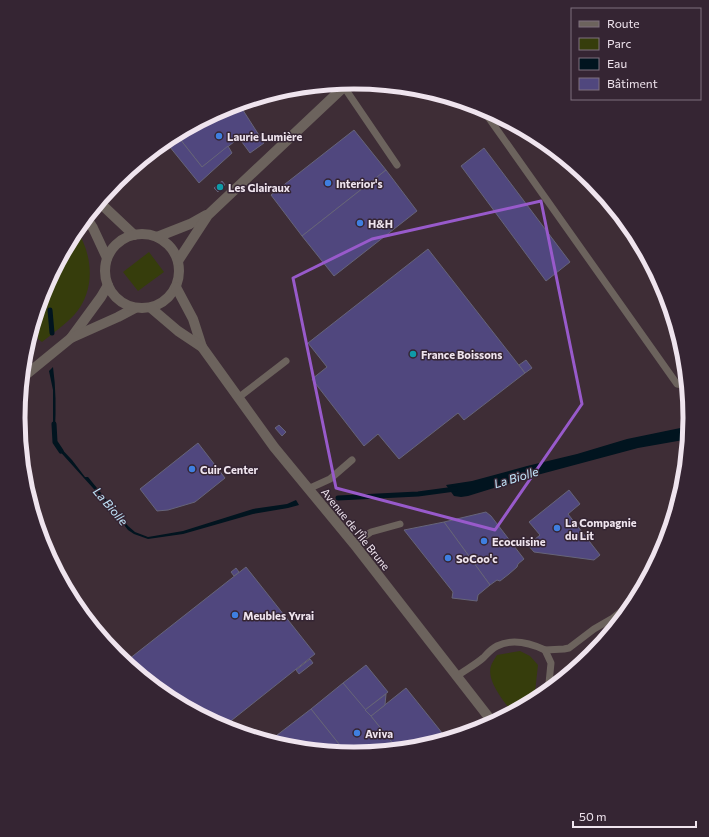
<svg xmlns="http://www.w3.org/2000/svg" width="709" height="837" font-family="Commissioner,sans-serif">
  <rect width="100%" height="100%" fill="#352533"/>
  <!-- commercial -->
  <circle fill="#3e2d36" cx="355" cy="418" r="335"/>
  <!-- green -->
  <g fill="#363d0c">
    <path d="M76 229C93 254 96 290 75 314 65 325 53 333 42 342L38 339 37 310 44 290Z"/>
    <path d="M149 252 164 272 138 291 123 272Z"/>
    <path d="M520 651 530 656 538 665 535 692 536 701 513 713C505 703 486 681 491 666 492 662 495 659 497 655Z"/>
  </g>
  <!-- water -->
  <g fill="#01141f">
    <path d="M53 367C56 388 56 409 55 430L53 432V390L49 371Z"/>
    <path d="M690 426 689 439 638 448 526 478 468 496 461 497 454 496 446 485 472 481 527 466 577 454 627 439Z"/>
    <path d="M57 444 72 460 85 477H88L128 526 135 532 148 537 154 536 183 531 253 509 287 504 296 500 299 505 288 508 253 514 183 534 148 539 134 534 128 530 111 508 55 446Z"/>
  </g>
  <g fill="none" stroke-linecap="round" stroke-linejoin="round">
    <!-- stream -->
    <g stroke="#01141f" stroke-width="5">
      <path d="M50 310 52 333"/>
      <path d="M54 424 55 442 61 451"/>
      <path d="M338 498 418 494 455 489"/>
    </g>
  </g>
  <!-- building -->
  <g fill="#50477e" stroke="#666479">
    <path d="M239 104 264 143 250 153 239 138 202 167 176 134 226 108Z"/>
    <path d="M354 130 386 170 302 236 271 195Z"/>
    <path d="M176 134 202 167 228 146 232 153 199 183 165 141Z"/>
    <path d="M484 148 570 262 546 281 461 166Z"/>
    <path d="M386 170 417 211 334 276 302 236Z"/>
    <path d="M222 181 225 185 218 192 214 188Z"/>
    <path d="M428 249 525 373 464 420 458 413 399 459 378 434 364 446 312 379 327 367 308 343Z"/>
    <path d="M526 360 532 368 525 373 519 365Z"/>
    <path d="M279 425 286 432 282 436 275 428Z"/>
    <path d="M198 443 225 478 195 502 168 510 157 511 140 489Z"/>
    <path d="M569 490 580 504 568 514 600 555 594 560 534 552 528 545 540 535 529 522Z"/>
    <path d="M486 512 491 516 524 559 518 564 517 567 509 574 500 581 497 580 490 585 444 522Z"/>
    <path d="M444 522 490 585 478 595 477 601 452 598 453 592 404 530Z"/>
    <path d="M246 567 315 654 222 728 167 698 124 663Z"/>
    <path d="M236 568 239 572 234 576 231 572Z"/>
    <path d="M310 659 313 663 299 674 296 670Z"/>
    <path d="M366 665 388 692 365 710 343 683Z"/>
    <path d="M343 683 371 716 399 751 354 755 347 754 311 709Z"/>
    <path d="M406 688 439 729 447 740 420 749 399 751 371 716Z"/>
    <path d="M386 694 385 705 371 716 365 710Z"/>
    <path d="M311 709 347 754 289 748 268 742Z"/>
  </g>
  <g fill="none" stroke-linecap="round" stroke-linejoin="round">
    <!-- service -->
    <g stroke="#6c635d" stroke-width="7">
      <path d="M344 87 397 165"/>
      <path d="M481 107 677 384 688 386"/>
      <path d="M238 398 286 361"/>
      <path d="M308 489 330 479 352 460"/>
      <path d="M354 544 371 532 400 524"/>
      <path d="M545 650 564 649 569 648 594 629 613 618 639 597"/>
      <path d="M457 676C465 670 475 665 483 658 487 654 491 649 497 646 513 638 530 643 545 650L551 663 548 693"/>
    </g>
    <!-- minor -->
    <g stroke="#6c635d" stroke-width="10">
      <path d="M71 338 101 297 108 285"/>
      <path d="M22 378 71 338 118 317 135 308"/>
    </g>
    <!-- tertiary -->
    <g stroke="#6c635d" stroke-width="10">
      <path d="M99 202 134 235"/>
      <path d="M86 217 93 228 107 258"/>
      <circle cx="142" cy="271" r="37"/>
      <path d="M157 237 190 224 206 215"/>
      <path d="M178 261 208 215 348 83"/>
      <path d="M176 287 193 319 202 347"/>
      <path d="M151 308 178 331 202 347 274 447 354 544 494 724"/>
    </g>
  </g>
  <!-- marked area -->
  <path fill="none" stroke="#985acb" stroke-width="3" stroke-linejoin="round" d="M541 201 582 404 495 530 336 488 293 278 372 239Z"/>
  <!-- markers -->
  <g fill="#3f7fe0" stroke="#352533" stroke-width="1.5">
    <circle cx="219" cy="136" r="4"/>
    <circle cx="328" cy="183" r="4"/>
    <circle cx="360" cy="223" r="4"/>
    <circle cx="192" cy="469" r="4"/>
    <circle cx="557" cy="528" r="4"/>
    <circle cx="484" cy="541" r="4"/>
    <circle cx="448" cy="558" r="4"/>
    <circle cx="235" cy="615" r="4"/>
    <circle cx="357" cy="733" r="4"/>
  </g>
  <g fill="#0f9aa8" stroke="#352533" stroke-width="1.5">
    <circle cx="220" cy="187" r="4"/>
    <circle cx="413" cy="354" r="4"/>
  </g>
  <g text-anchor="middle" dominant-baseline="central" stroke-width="3" stroke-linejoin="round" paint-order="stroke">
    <!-- poi labels -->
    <g font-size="11" font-weight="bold" fill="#efe4ee" stroke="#352533" text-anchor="start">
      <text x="227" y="136">Laurie Lumière</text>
      <text x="336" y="183">Interior's</text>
      <text x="228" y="187">Les Glairaux</text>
      <text x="368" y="223">H&amp;H</text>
      <text x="421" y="354">France Boissons</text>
      <text x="200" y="469">Cuir Center</text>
      <text x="565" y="522">La Compagnie<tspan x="565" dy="13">du Lit</tspan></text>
      <text x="492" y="541">Ecocuisine</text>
      <text x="456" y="558">SoCoo'c</text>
      <text x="243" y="615">Meubles Yvrai</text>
      <text x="365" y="733">Aviva</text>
    </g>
    <!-- street labels -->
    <g font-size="11" fill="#efe4ee" stroke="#352533">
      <text transform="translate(356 529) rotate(51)">Avenue de l'Île Brune</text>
    </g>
    <!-- water labels -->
    <g font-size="12" font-style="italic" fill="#c0e4f9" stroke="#352533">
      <text transform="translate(516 477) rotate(-17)">La Biolle</text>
      <text transform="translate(111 506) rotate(49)">La Biolle</text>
    </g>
  </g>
  <!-- crop -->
  <path d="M0 0H709V837H0ZM25 418a329 329 0 1 1 658 0a329 329 0 1 1-658 0Z" fill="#352533" fill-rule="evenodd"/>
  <path fill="none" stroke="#efe4ee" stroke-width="5" d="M25 418a329 329 0 1 1 658 0a329 329 0 1 1-658 0Z"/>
  <!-- legend -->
  <rect x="571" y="8" width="130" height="92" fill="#352533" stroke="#7f717e"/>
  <rect x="579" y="21" width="20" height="6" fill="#6c635d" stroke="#7f717e"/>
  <text x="607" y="28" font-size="12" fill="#efe4ee">Route</text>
  <rect x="579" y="38" width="20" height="12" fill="#363d0c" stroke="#7f717e"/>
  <text x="607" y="48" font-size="12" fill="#efe4ee">Parc</text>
  <rect x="579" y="58" width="20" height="12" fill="#01141f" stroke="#7f717e"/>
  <text x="607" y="68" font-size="12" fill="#efe4ee">Eau</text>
  <rect x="579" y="78" width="20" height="12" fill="#50477e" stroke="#7f717e"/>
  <text x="607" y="88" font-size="12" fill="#efe4ee">Bâtiment</text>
  <!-- scale -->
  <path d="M573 821v6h123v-6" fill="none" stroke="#efe4ee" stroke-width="2"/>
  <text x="579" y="821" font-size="12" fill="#efe4ee" stroke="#352533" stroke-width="3" paint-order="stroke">50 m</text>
</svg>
